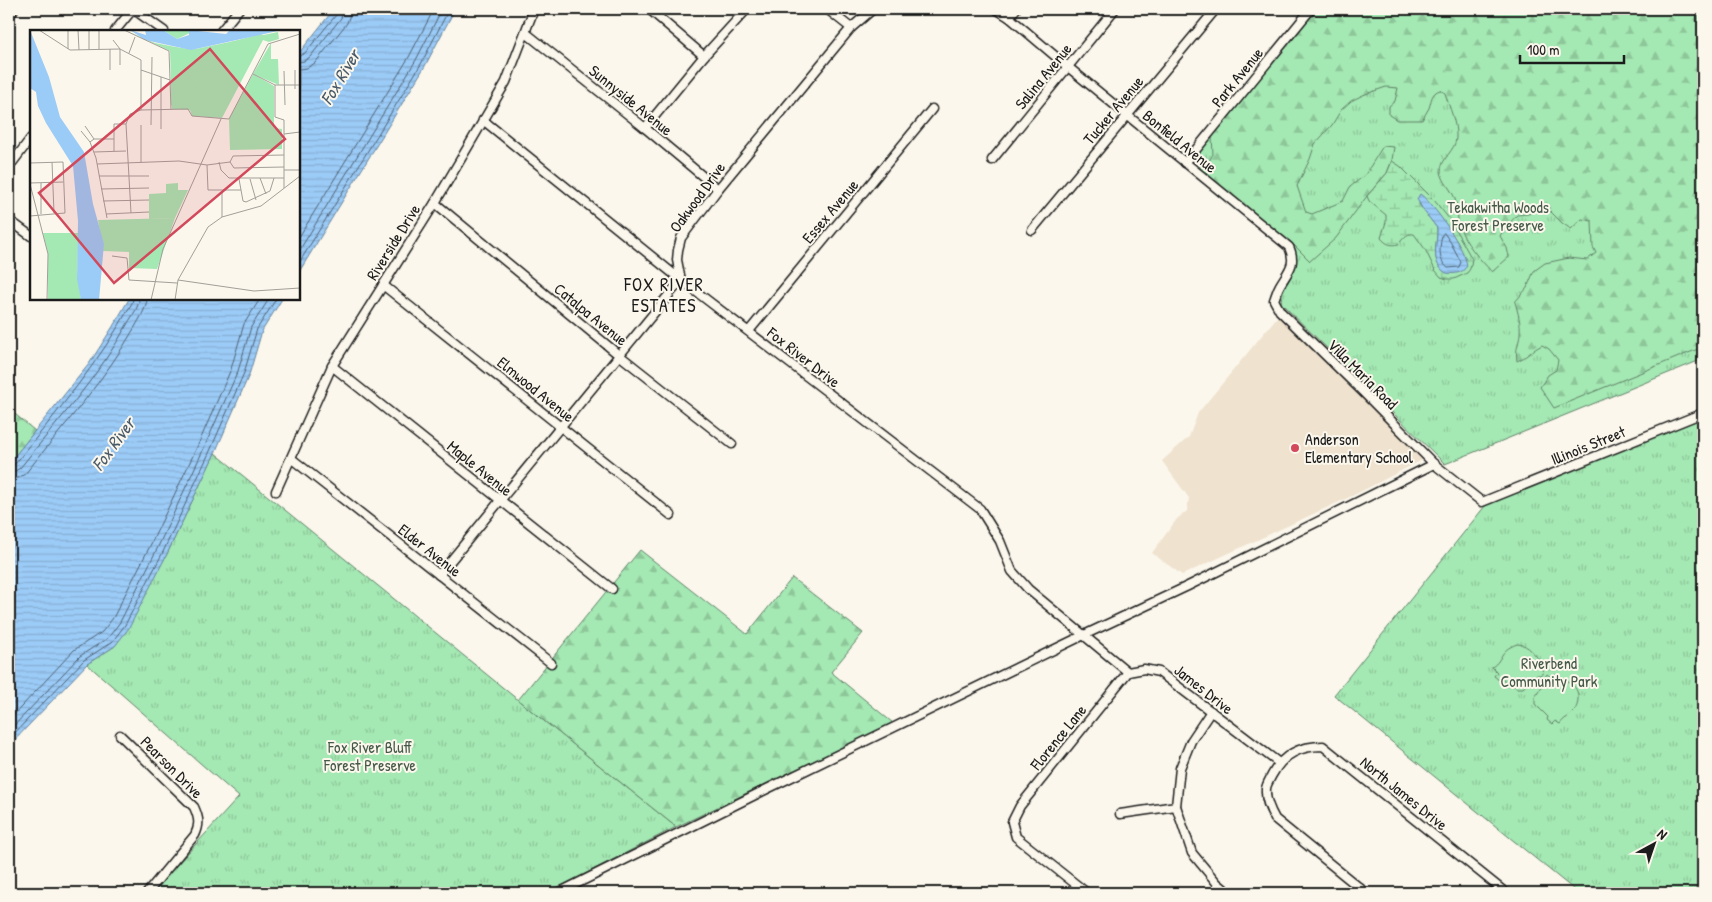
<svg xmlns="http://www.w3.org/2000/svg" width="1712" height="902" font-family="'Patrick Hand',sans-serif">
  <defs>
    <pattern id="grass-tufts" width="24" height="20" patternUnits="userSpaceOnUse" patternTransform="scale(1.25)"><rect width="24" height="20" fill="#a4e8b3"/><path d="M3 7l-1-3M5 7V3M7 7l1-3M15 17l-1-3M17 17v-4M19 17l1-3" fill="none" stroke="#8dc699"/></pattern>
    <pattern id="forest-firs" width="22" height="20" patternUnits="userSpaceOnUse" patternTransform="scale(1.25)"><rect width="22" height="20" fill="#a4e8b3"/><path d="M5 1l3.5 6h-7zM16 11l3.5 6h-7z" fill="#8dc699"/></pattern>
    <pattern id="wetland-marsh" width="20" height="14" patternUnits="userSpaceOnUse" patternTransform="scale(1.25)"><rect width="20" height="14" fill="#a4e8b3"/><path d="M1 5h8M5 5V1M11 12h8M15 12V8" fill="none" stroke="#8dc699"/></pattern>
    <pattern id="water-rules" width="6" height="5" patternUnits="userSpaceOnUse" patternTransform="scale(1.25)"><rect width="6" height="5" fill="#9bcbf7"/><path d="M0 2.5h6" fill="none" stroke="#85aed3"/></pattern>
  </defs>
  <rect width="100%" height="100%" fill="#fbf7ec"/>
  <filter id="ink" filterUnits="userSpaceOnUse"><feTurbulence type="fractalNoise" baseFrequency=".02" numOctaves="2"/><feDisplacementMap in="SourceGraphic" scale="10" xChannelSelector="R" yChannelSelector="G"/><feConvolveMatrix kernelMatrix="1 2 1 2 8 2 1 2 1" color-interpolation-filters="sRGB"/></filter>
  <g filter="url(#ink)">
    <!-- built -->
    <path fill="#efe2ce" d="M1278 316 1424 459 1354 495 1182 575 1152 553 1177 519 1187 511 1189 498 1162 461 1189 437 1198 413Z"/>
    <!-- grass -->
    <g fill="url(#grass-tufts)" stroke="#608268">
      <path d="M1316 9H1703V359L1445 464 1281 303C1281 280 1307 267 1292 243L1207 176C1199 168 1195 161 1201 150Z"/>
      <path d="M1703 416V781L1700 785 1703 788V880L1692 893H1578L1334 695 1485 506Z"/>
      <path d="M215 453 518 700 676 827 548 893H157L154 890 239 797 87 664 115 646 167 554Z"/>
    </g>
    <!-- forest -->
    <g fill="url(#forest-firs)" stroke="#608268">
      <path d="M1317 9H1703V347L1554 408 1540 387 1548 375 1556 370 1558 360 1549 349 1542 345C1532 350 1527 357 1517 361 1515 348 1519 345 1520 334 1521 322 1518 313 1515 302L1527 288 1534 271 1545 263 1569 258 1587 260 1596 253 1593 247 1592 221 1582 219 1571 229 1562 223 1550 211 1541 209 1528 214 1517 215 1504 229 1500 236 1507 248 1509 257 1492 272C1479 258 1465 244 1459 225 1457 217 1458 208 1455 199 1452 190 1443 182 1441 172 1440 159 1456 150 1456 138 1457 123 1449 107 1445 93L1440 90C1431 93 1432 99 1429 108 1427 112 1424 116 1422 120H1397L1389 115V106L1395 101 1398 88 1386 87 1363 95 1351 101 1341 110 1332 125 1315 144 1310 159 1297 186 1306 212 1312 214 1343 201 1350 187 1365 175 1383 146 1394 147 1392 160 1387 173 1367 196 1336 238 1310 261 1292 243 1207 176V165L1213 154 1212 136Z"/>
      <path d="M9 409 35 431 9 463Z"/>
      <path d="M640 550 747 634 792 578 863 633 831 672 893 723 676 827 518 700Z"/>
    </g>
    <!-- wetland -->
    <path fill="url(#wetland-marsh)" stroke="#608268" fill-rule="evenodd" d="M1392 161 1400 166 1434 200 1450 220 1472 259 1470 269 1467 273 1454 279H1447L1441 277 1435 270 1425 249 1414 234C1405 233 1404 239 1398 244 1391 246 1386 244 1381 238L1386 222V215L1369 201 1367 196 1387 173ZM1419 204 1456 240 1466 260 1443 271C1430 257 1438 244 1437 228Z"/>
    <!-- pitch -->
    <g fill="#a4e8b3" stroke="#608268">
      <path d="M1517 644C1530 644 1534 656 1544 664L1540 668 1544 672 1540 675H1537L1523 688H1517L1512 685 1510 686 1501 678 1499 680 1494 676 1497 672 1492 667C1504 659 1498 651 1517 644Z"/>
      <path d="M1547 674 1551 677 1555 674C1564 681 1579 683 1578 699 1578 704 1576 710 1572 713 1568 718 1564 718 1560 724L1555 721 1552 724 1547 720 1548 717 1535 704V697L1545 682 1543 680Z"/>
    </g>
    <!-- water -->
    <g fill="url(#water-rules)" stroke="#68859f">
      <path d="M334 9H455L425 66 299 272V53Z"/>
      <path d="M1420 194C1434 204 1466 250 1467 266 1462 274 1454 274 1446 273 1429 262 1438 244 1437 228L1423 210 1417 199Z"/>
      <path d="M129 299H282L262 331 249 375 215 453 167 554 129 628 115 646 87 664 9 746V463L89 364 112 328Z"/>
    </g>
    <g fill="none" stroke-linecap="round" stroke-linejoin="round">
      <!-- shore -->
      <g stroke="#4f6274" stroke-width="1">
        <path d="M299 56 305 53 336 15 338 9"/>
        <path d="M299 62 304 61 310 57 341 18 344 9"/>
        <path d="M299 69 307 68 315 63 347 23 352 9"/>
        <path d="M1444 233 1451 243 1461 262 1459 267 1448 268C1437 260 1440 247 1442 235Z"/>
        <path d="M299 237 409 57 434 9"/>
        <path d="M299 251 416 60 442 9"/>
        <path d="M299 263 421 64 449 9"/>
        <path d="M9 466 15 464C57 412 100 361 132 303L133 299"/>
        <path d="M9 472 15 471 20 468C57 422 99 376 128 323 132 316 139 307 139 299"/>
        <path d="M9 480 18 478 25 474C62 428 106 378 135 327 140 318 146 309 147 299"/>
        <path d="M9 720 74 650 102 632 113 618 150 546 198 445 231 369 244 324 260 299"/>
        <path d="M9 731 80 656 108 638 120 622 157 549 204 448 238 371 251 327 269 299"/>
        <path d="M9 739 84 660 112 642 125 625 163 552 210 451 244 373 257 329 276 299"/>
      </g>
      <!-- minor casing -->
      <g stroke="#1c1c1c" stroke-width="11">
        <g id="minor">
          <path d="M133 9 164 31"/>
          <path d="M649 9 704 56"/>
          <path d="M827 9 851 28"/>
          <path d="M996 9 1009 17 1068 67 1289 247C1297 264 1288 271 1280 285 1277 290 1276 295 1274 300L1280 311 1363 392 1434 464 1482 502 1703 413"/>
          <path d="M9 16 14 9"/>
          <path d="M1009 17 1016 9"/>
          <path d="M115 31 133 9"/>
          <path d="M221 31 239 9"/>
          <path d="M526 33 645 128 718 189"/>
          <path d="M483 120 681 280 980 509 1000 541 1012 571 1028 589 1128 672 1144 669 1159 672 1279 763"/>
          <path d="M645 128 704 56 747 9"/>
          <path d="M992 160 1115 9"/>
          <path d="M1185 163 1311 9"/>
          <path d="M9 167 31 138"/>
          <path d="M435 203 619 355 732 444"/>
          <path d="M9 220 31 236"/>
          <path d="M1032 230 1216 9"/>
          <path d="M383 285 671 515"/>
          <path d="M749 331 932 109"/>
          <path d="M332 366 612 589"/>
          <path d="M292 459 551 663"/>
          <path d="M276 491 332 366 435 203 506 82 534 9"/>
          <path d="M439 575 681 280 677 260 678 250 681 238 718 189 851 28 873 9"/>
          <path d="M1211 711 1191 741 1180 768 1176 806 1192 853 1217 883 1229 893"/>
          <path d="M120 735 194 807C199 818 200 825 195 835L147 893"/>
          <path d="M1120 814 1176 806"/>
          <path d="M558 893 767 789 1084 635 1188 586 1434 464"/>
          <path d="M1087 893 1016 837 1012 822 1020 806 1128 672"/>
          <path d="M1366 893 1275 819C1270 810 1265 800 1266 789 1266 785 1270 779 1272 775 1283 754 1300 746 1323 746L1506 893"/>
        </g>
      </g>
      <!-- minor -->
      <use href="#minor" stroke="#fbf7ec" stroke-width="8"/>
    </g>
  </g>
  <!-- markers -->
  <circle fill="#d1495b" stroke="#fbf7ec" stroke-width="2" cx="1295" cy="448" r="5"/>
  <g text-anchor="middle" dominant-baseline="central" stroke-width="4" stroke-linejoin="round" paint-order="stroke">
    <!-- street labels -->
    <g font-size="16" fill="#1c1c1c" stroke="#fbf7ec">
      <text transform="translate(1043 76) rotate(-51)">Salina Avenue</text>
      <text transform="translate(1237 77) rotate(-51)">Park Avenue</text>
      <text transform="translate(631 100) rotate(39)">Sunnyside Avenue</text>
      <text transform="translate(1113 110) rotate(-50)">Tucker Avenue</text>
      <text transform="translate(1180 141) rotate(39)">Bonfield Avenue</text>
      <text transform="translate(697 197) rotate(-54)">Oakwood Drive</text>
      <text transform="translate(830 211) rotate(-50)">Essex Avenue</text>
      <text transform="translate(393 242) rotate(-58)">Riverside Drive</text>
      <text transform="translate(591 314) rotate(39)">Catalpa Avenue</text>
      <text transform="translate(804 357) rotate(38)">Fox River Drive</text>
      <text transform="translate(1363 374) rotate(45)">Villa Maria Road</text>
      <text transform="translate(536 389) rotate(39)">Elmwood Avenue</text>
      <text transform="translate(1588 445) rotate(-22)">Illinois Street</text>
      <text transform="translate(480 468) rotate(39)">Maple Avenue</text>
      <text transform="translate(430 550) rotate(38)">Elder Avenue</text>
      <text transform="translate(1204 689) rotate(38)">James Drive</text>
      <text transform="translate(1058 737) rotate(-51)">Florence Lane</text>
      <text transform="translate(172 767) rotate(45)">Pearson Drive</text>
      <text transform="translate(1404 793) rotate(39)">North James Drive</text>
    </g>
    <!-- park labels -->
    <g font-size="16" fill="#455949" stroke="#fbf7ec">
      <text x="1498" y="207">Tekakwitha Woods<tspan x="1498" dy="18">Forest Preserve</tspan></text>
      <text x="1549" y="663">Riverbend<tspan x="1549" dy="18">Community Park</tspan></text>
      <text x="370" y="747">Fox River Bluff<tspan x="370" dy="18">Forest Preserve</tspan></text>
    </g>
    <!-- poi labels -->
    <g font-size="16" fill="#1c1c1c" stroke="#fbf7ec" text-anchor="start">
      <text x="1305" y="439">Anderson<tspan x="1305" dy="18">Elementary School</tspan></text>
    </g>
    <!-- water labels -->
    <g font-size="18" font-style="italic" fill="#485969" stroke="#fbf7ec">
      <text transform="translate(340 77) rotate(-59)">Fox River</text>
      <text transform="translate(113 444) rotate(-54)">Fox River</text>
    </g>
    <!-- neighbourhood labels -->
    <g font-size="18" letter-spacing="1" fill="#1c1c1c" stroke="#fbf7ec">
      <text x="664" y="284">FOX RIVER<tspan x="664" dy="21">ESTATES</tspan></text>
    </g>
  </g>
  <!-- overview -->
  <g transform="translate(30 30)">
    <rect width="270" height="270" fill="#fbf7ec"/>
    <path d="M95 0 125 13 161 20 248 2 249 9 239 12 233 10 192 88 162 86 160 80 142 79 140 21ZM223 44 244 56V98L252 99V119L200 120 199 89ZM145 188 127 239 99 238V222L73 221 68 190ZM13 203H48L47 243 51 270H18V224Z" fill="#a4e8b3"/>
    <path d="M133 0H159L160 3 147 9ZM231 4 234 6 198 73 194 68 190 72 185 66 189 54 186 51 178 57 180 65 167 59 161 51V55L157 58 155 55 152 61 157 74 161 62V79H144L141 75V17L171 20ZM241 13V29H248L249 55 223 44ZM148 153V160H158L145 188 119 189V164L136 163V154ZM39 203H48L47 249 51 270H43L41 251 44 245 33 243 30 230 29 236 24 232 30 222 40 219 38 213 32 214 39 209Z" fill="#a4e8b3"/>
    <path d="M0 0 19 47 30 87 54 122 63 174 74 214 69 270H51L47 249 48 191 43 136 16 93 8 76 6 62 0 58ZM100 0 116 5 115 0H133L147 9 159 5V0L196 4 200 0H252L161 20 115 10Z" fill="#9bcbf7"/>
    <path fill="none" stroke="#a29f99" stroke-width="1" d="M9 0 40 20 90 19V35M38 0V19M48 0 49 20M69 0V19M94 0 139 21 140 50M83 10 90 19 111 30V80M80 19V40M59 20V0M99 23 105 7M111 40 140 50 141 80M265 40V59M254 41 255 75M223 44 245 55H270M131 47V99M245 55V87L254 90V158M111 95V133M121 95 122 27M55 96 64 109M51 101 60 112 66 128 77 188M254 104 270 102M60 112 64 109H84M84 121V94H96M64 122 96 121M22 132 24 183M189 132 191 140 199 148H254M200 132 204 138 254 137M200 132 203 126 254 125M0 133 33 132 35 183 0 186M67 134 149 131 177 135 200 132M177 135 178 160H211M254 140H270M69 146H119M230 148 236 164M209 149 213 171 216 172 240 161 244 148M220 149 226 170M0 153 33 152M11 153V184M0 154 18 224 17 270M71 159 119 158M192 161V187M73 171 119 170M101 183 96 94 100 84 111 80 158 79 162 86 199 89 238 14 270 4M76 184 119 182M82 226 97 228 99 250 147 253M148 250 224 261 270 258M121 270 133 219 191 89M145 270 148 250 178 197 192 187 231 176 270 146"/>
    <path fill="#d1495b" fill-opacity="0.15" stroke="#d1495b" stroke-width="2.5" d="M180 19 255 109 84 253 9 163Z"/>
    <rect width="270" height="270" fill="none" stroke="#1c1c1c" stroke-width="2.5"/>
  </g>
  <!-- margin -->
  <rect width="1712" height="902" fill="none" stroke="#fbf7ec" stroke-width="30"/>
  <rect x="15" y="15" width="1682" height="872" fill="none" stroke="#1c1c1c" stroke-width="2" filter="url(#ink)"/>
  <!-- north arrow -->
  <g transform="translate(1654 844) rotate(40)" stroke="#fbf7ec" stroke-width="4" paint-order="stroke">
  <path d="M0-4L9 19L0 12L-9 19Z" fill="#1c1c1c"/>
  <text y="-8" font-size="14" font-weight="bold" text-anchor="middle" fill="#1c1c1c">N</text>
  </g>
  <!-- scale -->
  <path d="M1520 55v8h104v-8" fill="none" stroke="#1c1c1c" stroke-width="2.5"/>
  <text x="1527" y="55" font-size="15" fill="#1c1c1c" stroke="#fbf7ec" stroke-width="4" paint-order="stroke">100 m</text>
</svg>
